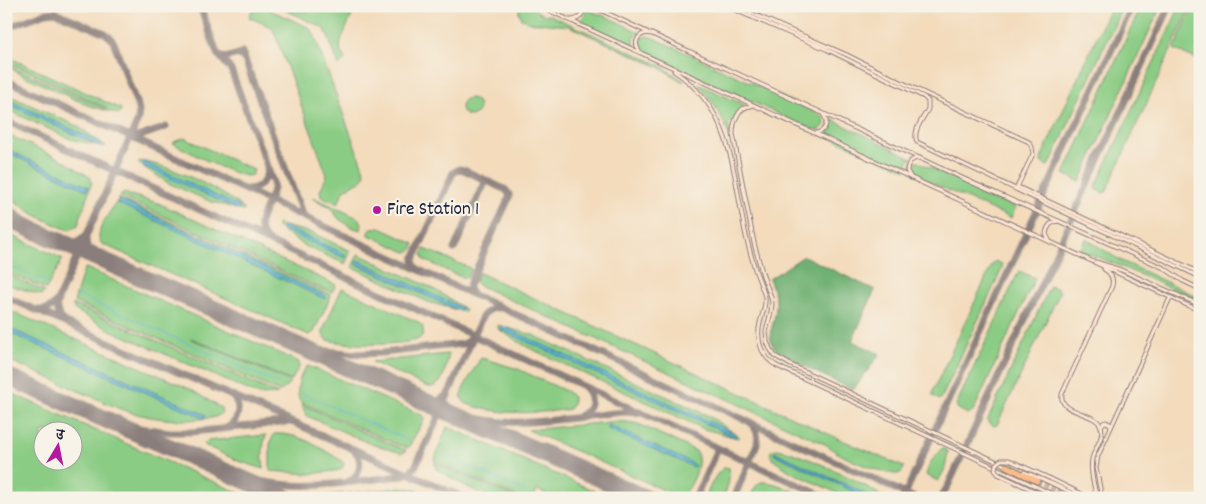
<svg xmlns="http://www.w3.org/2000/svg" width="1206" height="504" font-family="Dekko,'Playpen Sans Deva',sans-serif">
  <rect width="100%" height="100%" fill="#f7f3e8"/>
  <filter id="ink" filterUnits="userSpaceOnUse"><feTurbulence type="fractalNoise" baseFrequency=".02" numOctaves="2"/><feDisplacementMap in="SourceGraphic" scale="10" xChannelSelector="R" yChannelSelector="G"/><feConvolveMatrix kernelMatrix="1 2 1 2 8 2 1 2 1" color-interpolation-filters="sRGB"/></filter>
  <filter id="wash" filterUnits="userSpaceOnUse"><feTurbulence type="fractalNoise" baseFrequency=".0096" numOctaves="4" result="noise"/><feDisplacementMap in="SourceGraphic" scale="20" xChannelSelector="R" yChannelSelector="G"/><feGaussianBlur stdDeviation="1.12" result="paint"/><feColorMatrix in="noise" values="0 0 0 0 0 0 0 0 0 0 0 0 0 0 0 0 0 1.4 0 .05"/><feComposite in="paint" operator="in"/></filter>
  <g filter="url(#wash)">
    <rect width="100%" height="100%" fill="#f3dbbc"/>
    <!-- green -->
    <g fill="#8bcc84" stroke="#567760" fill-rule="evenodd">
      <path d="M254 6H261L308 27 313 32 365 173 363 179 343 191 338 204 321 196 320 191 327 175 273 29 271 27 249 17Z"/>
      <path d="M277 6H291V7L303 12 317 6H356L341 40 340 51 345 59 339 66 325 29Z"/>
      <path d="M522 6H531L538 12 545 15H550L660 65 684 81 683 82 659 67 569 26 527 22 521 18 519 13V10Z"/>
      <path d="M1111 6H1123L1050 164 1047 166 1041 162 1042 156Z"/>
      <path d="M1141 6H1161L1080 182 1064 174Z"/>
      <path d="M1180 6H1191L1106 192 1103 193 1097 190 1096 186Z"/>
      <path d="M1193 6H1200V61L1174 49Z"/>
      <path d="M586 9 612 19 641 33C635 36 632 40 635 47L577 21C583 20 586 15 586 9Z"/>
      <path d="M647 36 654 38 821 115C826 119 826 125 821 129L815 130 785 117 676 67 640 49C636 42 641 37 647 36Z"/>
      <path d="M6 56 121 109V112L119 114 87 105 20 74 6 65V64L106 109 107 108 6 61Z"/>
      <path d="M698 84 745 105 739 110 734 121H732L728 124 730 132 728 133C721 114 711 99 698 84Z"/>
      <path d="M6 94 77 126 105 145V147L70 139 6 109V103L100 146 101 143 6 99Z"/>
      <circle cx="470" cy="107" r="9"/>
      <path d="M829 118 912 158 907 162 906 170 879 158 822 134 828 128Z"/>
      <path d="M6 134 61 159 90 177 92 182 78 225 70 230 66 229C44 220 23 210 6 193V152L87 190 88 187 6 149Z"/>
      <path d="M184 138 254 170 252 175C250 175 249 176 248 176 237 177 184 150 173 143L174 142Z"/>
      <path d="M139 161C168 164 224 190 245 210L243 211 209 201 168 183 139 164Z"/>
      <path d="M913 161H916L1016 207 1011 218C988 208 966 198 943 188 936 184 917 177 912 171 909 167 911 164 913 161Z"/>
      <path d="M124 193 158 203 336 285 332 292 317 287 120 196Z"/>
      <path d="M313 197 360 219 362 224 361 230 351 227 339 219 329 206 313 199Z"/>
      <path d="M119 198 317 289 330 294 331 296 314 332 309 335 102 244C100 241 99 240 99 236 99 225 113 208 119 198Z"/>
      <path d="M277 224 312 233 351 251 345 264 305 246 277 227Z"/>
      <path d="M378 227 413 243 414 244C414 249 410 252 406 252L369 235V232L371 228 377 229Z"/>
      <path d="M6 233 63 259 46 289 6 272Z"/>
      <path d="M1086 239 1120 260 1200 298V301L1115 264 1080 250Z"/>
      <path d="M424 249H425L470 268 471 270 467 278H463L424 260 422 255Z"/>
      <path d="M358 254 434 289 465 309 464 312 428 302 352 267ZM358 260 461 308 460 311 356 264Z"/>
      <path d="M995 261 1002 264V269L942 397 939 400 933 396V391L992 265Z"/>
      <path d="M86 268 297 361 299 362V367L292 380H290L191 338V339L289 381V384L280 392 74 302 83 272 84 269Z"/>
      <path d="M1019 271 1035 278 973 412 968 414 958 409 956 405Z"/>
      <path d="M480 273 835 437 904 467 902 472 898 474C883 475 837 456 827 445L478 285C474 281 476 278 478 274Z"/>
      <path d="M6 274 44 291V293L41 295 6 284Z"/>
      <path d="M1050 286 1058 289 1060 292 997 425 994 426 988 423V419Z"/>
      <path d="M342 288 418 322 423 327C423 331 424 335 420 338 415 344 368 345 358 344 348 344 337 342 327 340L323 335V330Z"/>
      <path d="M73 304 278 394 259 395 110 330 75 310 73 307Z"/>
      <path d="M6 309 190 389 221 408 222 412C217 419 209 418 201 419 173 422 147 418 120 409L6 359V331L204 418 206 415 6 327Z"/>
      <path d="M498 325 533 335 709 416 740 437 737 438 704 429 527 347 498 329ZM502 326 735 437 501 329Z"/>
      <path d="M447 354 449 355C445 367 444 389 428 387L372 362Z"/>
      <path d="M482 358 518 369 568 392 573 397V404L569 409 565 410C535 413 506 415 476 407 472 405 465 405 463 400 460 397 462 393 463 389L480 359Z"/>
      <path d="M307 366 311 367 424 416 425 418 408 448 396 444 300 402C295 389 299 376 307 366Z"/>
      <path d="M6 391 251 498H6ZM42 432H72V462H42Z"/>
      <path d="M301 404 395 446 406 450 405 452 401 453 369 443 307 416Z"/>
      <path d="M619 421 634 423 641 425 696 451C703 464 692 487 682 496L680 497 528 430Z"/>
      <path d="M447 427H448L611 498H556L537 490 534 498 528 496 527 498H520L434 461Z"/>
      <path d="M274 434C299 432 322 449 342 461L344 463 343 467 339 470 335 471 309 474 270 471V444Z"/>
      <path d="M266 435V436C262 446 262 458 264 469L238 461 206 446 204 444 207 441Z"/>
      <path d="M942 448 948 451 945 469 938 481 926 475 930 463Z"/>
      <path d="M776 449C795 450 869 484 883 498H874L775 452 774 454 867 498H848L791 472 772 459 770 452Z"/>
      <path d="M434 463 516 498H492L467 487 436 469Z"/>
      <path d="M725 467 729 468C731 478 727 489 723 498H705C710 487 715 473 725 467Z"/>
      <path d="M761 482C775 481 795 492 808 498H762V496H752L756 498H749L756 486Z"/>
      <path d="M399 488 412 489 436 498H393L378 491 377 494 386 498H326L329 495Z"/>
    </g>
    <!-- forest -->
    <path fill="#70b072" stroke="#496956" d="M804 256 875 290 852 341 880 354 853 390 787 358C759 341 775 329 776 306 777 297 772 287 769 279Z"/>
    <!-- water -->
    <g fill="#57b5d5" stroke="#3c6c88">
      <path d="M6 99 101 143 100 146 6 103Z"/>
      <path d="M6 149 89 187 87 190 6 152Z"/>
      <path d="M144 162 240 207 239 210 142 165Z"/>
      <path d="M119 200 326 296 325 299 117 203Z"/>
      <path d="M283 226 347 255 345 258 282 229Z"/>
      <path d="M357 260 462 308 460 311 356 263Z"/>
      <path d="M502 326 736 434 735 437 500 329Z"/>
      <path d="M6 327 206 415 204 418 6 331Z"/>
      <path d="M608 425 690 462 695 466 694 467 689 465 606 428Z"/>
      <path d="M775 452 874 498H867L774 454Z"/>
    </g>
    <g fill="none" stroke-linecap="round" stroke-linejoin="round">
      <!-- stream -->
      <g stroke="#57b5d5" stroke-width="1">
        <path d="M6 264 47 282"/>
        <path d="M78 295 280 384"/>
        <path d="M301 393 408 440"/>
        <path d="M440 454 446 457"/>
        <path d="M450 458 525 491"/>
      </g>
      <!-- taxiway -->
      <g stroke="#8a7e7c" stroke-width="7">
        <path d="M200 6 217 53 231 70 273 182C276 202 249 220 265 238"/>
        <path d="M6 28 46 13 55 12 105 33 111 38 114 43 139 110 138 120 58 299C54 307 47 311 38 310"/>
        <path d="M242 52 302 213 306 218"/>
        <path d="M218 55C229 63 235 48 244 59"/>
        <path d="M6 80 915 498"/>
        <path d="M6 121 827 498"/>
        <path d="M133 138 141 136 166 127"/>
        <path d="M247 189C259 189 266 182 267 170"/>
        <path d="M6 206C20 218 54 244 71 243 77 243 81 240 85 236"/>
        <path d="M86 238C86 249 91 254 100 259"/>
        <path d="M454 249 484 185V181L482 178"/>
        <path d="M417 268 414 265V259L453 173 459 169 464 170 506 190 509 194V198L469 285V290L473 294"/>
        <path d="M6 297 465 498"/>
        <path d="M58 300C55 308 57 315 64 321"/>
        <path d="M286 340 319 350 356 354 382 353 463 344 472 338"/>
        <path d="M424 401C433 403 441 402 447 394"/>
        <path d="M436 406C457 414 479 420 503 422 539 424 577 417 614 413L625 412 637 413"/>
        <path d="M98 416 132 427 170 432H191L290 422"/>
        <path d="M579 416C592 410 594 397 584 387"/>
        <path d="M226 428C239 422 242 407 232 396"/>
        <path d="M213 466C232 474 251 480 272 483 315 490 360 480 402 476"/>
        <path d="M398 476 409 473 415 467 442 409 482 317C487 310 493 307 501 308"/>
        <path d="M349 481C361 474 364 460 353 449"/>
        <path d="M695 498 718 448"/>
        <path d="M734 498 757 444C759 435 757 429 751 423"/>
        <path d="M903 498 1132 6"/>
        <path d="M940 498 948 486 1170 6"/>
      </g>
      <!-- runway -->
      <g stroke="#8a7e7c" stroke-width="18">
        <path d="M6 218 645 498"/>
        <path d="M6 376 286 498"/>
      </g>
    </g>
  </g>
  <g filter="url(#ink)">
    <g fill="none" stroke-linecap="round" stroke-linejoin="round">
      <!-- highway-tunnel -->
      <path stroke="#c9b6a2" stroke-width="5" stroke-dasharray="5 2.5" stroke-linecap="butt" d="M1037 481 1073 498"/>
      <!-- secondary casing -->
      <g stroke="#8a7e7c" stroke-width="5">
        <g id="secondary">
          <path d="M539 6 1200 311"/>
          <path d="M592 6 647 32"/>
          <path d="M726 6 826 49 924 97 928 101V109C923 119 912 131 917 142L1200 277"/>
          <path d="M735 6 847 55 901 82 1029 142 1032 147 1033 154 1016 189"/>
          <path d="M571 20C579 20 584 15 583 6"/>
          <path d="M640 52C632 42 639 31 652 34L973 183 1164 268 1183 281 1200 289"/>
          <path d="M674 71C734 111 732 172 746 236 749 248 752 260 756 272 759 281 763 289 765 297 766 307 762 314 760 323 756 340 761 357 777 366L1061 498"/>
          <path d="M751 106C738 107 733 122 733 134L754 243 763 276 771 297 772 304 771 312 766 331 767 342 770 349 775 356 791 365 1006 466"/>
          <path d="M816 133C826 131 829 122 823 114"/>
          <path d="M911 178 907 171C907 163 912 158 920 158"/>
          <path d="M1018 187 1200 273"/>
          <path d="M1050 242 1046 234C1047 227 1050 222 1058 221"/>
          <path d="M1096 262 1121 270 1200 305"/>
          <path d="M1101 427 1103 423 1106 422 1110 424 1111 427"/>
          <path d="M1024 472 1040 478 1083 498"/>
          <path d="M1051 479 1090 498"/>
          <path d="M1043 495 1049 498"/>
          <path d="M1097 498C1094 486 1090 472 1092 459 1094 449 1105 437 1101 426 1094 411 1058 414 1062 394L1112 286C1114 278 1111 273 1104 269"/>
          <path d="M1102 498 1096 468 1098 456 1170 298"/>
        </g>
      </g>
      <!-- highway casing -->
      <g stroke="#8a7e7c" stroke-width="7">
        <path id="highway" d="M1006 466 1037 481"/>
      </g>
      <!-- secondary -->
      <use href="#secondary" stroke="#fde4d1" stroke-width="3"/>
      <!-- highway -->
      <use href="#highway" stroke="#fabc8b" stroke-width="5"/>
      <!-- secondary-bridge casing -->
      <g stroke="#8a7e7c" stroke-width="5" stroke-linecap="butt">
        <path id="secondary-bridge" d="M1043 495 998 474 995 469 996 464 1001 460H1009L1051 479"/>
      </g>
      <!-- secondary-bridge -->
      <use href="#secondary-bridge" stroke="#fde4d1" stroke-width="3"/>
    </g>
  </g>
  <!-- markers -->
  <circle fill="#b5179e" stroke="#f7f3e8" stroke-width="2" cx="377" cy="210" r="5"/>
  <g text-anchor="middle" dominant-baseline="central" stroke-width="4.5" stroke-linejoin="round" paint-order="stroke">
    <!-- poi labels -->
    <g font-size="19" fill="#22223b" stroke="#f7f3e8" text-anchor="start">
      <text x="387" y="210">Fire Station 1</text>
    </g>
  </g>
  <!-- margin -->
  <rect width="1206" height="504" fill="none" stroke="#f7f3e8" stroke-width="25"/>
  <!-- north arrow -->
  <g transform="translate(58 446) rotate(10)"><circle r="24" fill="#f7f3e8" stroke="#a29fa3"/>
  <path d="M0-4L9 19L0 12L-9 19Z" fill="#b5179e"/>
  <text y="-8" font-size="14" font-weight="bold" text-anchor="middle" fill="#22223b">उ</text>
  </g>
</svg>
